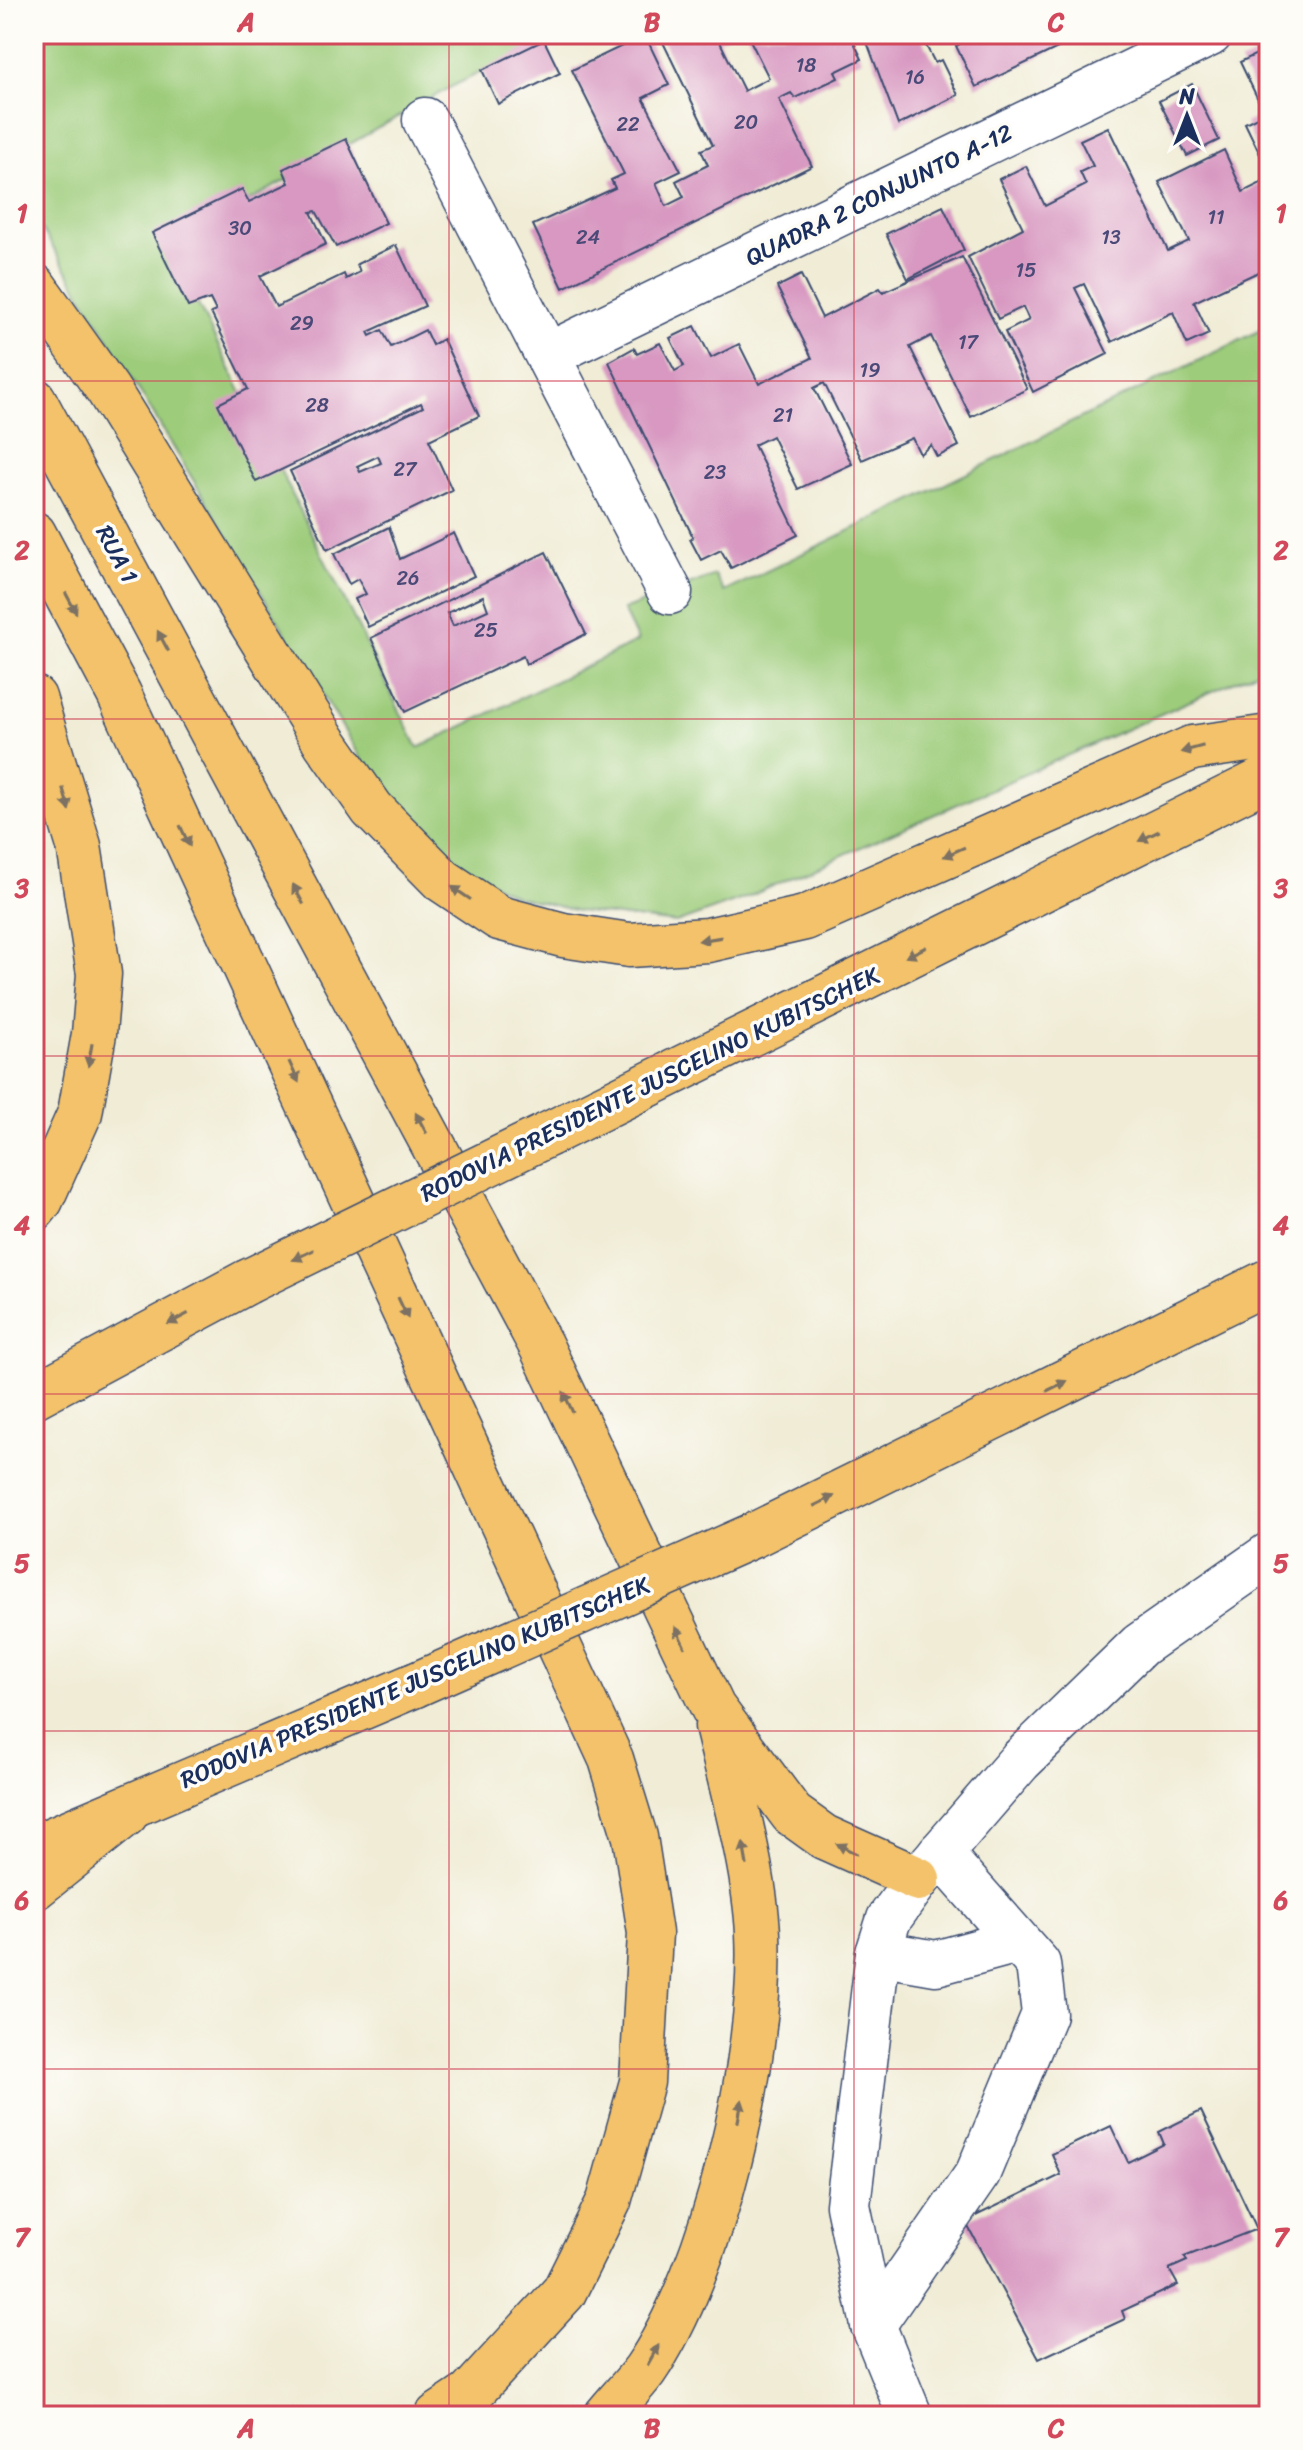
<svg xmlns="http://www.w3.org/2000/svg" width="1303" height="2450" font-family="Sriracha,sans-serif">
  <rect width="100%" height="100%" fill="#fdfcf7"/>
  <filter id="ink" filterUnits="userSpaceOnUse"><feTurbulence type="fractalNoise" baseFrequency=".0125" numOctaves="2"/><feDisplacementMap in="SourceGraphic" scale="16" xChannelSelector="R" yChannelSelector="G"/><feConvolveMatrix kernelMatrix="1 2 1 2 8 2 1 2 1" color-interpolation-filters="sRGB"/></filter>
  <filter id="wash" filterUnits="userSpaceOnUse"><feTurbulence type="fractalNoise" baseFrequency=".006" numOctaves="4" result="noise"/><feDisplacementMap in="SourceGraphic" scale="32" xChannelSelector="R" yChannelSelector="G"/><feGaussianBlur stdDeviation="1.8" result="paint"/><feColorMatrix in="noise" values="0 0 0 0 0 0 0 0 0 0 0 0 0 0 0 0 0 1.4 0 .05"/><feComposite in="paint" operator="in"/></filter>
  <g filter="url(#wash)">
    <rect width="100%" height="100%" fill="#f0ecd6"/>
    <!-- green -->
    <path fill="#9dcc7a" stroke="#5c7e6c" stroke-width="2" d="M34 34H292L295 39 305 34H559L453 86 169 246 418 748 638 641 623 610 715 575 724 592 1269 326V666L748 897 676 923 578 911 516 896 479 876 431 839 386 794 367 768 34 216Z"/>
    <g id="blocks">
      <!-- building -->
      <g fill="#d898c1" fill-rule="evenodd">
        <path d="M659 34H732L719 40 744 91 769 78 747 34H850L862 59 835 72 838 78 795 98 791 93 779 99 812 166 563 288 533 225 615 188 611 180 624 174 572 70 645 35 669 85 643 98 681 171 656 183 666 206 684 197 676 181 708 165 701 150 713 145Z"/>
        <path d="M864 34H920L935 63 941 60 958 95 898 125Z"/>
        <path d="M966 34H1087L976 87 956 46 968 40Z"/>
        <path d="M544 40 560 73 498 104 482 70Z"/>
        <path d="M1269 48V107L1263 110 1240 62Z"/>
        <path d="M1192 84 1219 140 1187 156 1159 101Z"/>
        <path d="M1269 111V173L1245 123Z"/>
        <path d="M1108 127 1168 251 1189 241 1159 182 1224 150 1243 192 1269 179V267L1194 302 1209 334 1187 344 1173 312 1112 342 1084 284 1075 288 1108 354 1033 392 1005 332 1029 320 1023 307 998 319 968 257 1023 228 999 179 1026 166 1045 206 1086 185 1080 172 1093 166 1080 140Z"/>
        <path d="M346 139 386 223 336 247 316 211 311 212 326 244 260 276 276 307 344 274 346 279 360 272 357 264 396 245 425 306 368 332 370 336 382 330 391 347 425 330 432 345 443 339 479 416 429 440 452 490 327 550 290 471 423 407 421 403 256 482 218 404 248 389 211 313 216 311 210 299 188 307 152 233 242 189 249 202 289 183 283 169ZM378 456 381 463 360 472 357 466Z"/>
        <path d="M943 206 964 250 908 279 886 234Z"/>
        <path d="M962 257 1027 389 971 417 931 336 910 347 959 446 937 457 931 445 920 454 912 438 862 460 824 383 814 388 852 464 798 489 772 436 754 445 798 535 731 568 721 550 701 560 690 539 693 537 609 362 634 348 637 354 660 343 675 371 684 366 670 338 695 326 711 358 739 344 759 384 812 358 777 287 801 275 822 318 880 288 883 292Z"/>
        <path d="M389 527 400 559 454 533 474 576 368 627 355 599 366 594 358 579 349 584 334 554Z"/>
        <path d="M546 552 586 634 526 664 523 656 405 712 371 638ZM483 596 488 610 453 626 447 613Z"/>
        <path d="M1201 2111 1257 2229 1184 2257 1187 2261 1169 2269 1178 2285 1122 2311 1125 2319 1039 2359 965 2221 1061 2175 1052 2154 1111 2126 1128 2162 1164 2144 1159 2132Z"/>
      </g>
    </g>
  </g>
  <g filter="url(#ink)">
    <use href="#blocks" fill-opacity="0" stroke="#3b4b70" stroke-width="2"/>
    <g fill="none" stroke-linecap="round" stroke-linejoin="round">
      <!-- minor casing -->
      <g stroke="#3b4b70" stroke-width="47">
        <g id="minor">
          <path d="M425 120 670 592"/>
          <path d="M548 355 1210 34"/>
          <path d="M878 1953 936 1963 1017 1941"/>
          <path d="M873 2325 978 2173 1044 2014 1038 1964 940 1853"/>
          <path d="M910 2416 873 2325 848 2205 878 1953 889 1919 918 1879 1020 1761 1140 1645 1269 1555"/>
        </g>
      </g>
      <!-- major casing -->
      <g stroke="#3b4b70" stroke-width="47">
        <g id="major">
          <path d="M34 400 541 1346 713 1708 792 1814 824 1837 918 1879"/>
          <path d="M34 534 119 694 611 1759 635 1837 650 1933 642 2082 609 2201 564 2292 470 2394 437 2416"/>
          <path d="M34 698 79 846 99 974 94 1034 80 1113 41 1200 34 1209"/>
          <path d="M34 1888 126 1814"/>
          <path d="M606 2416C618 2401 633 2386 645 2370 714 2270 764 2055 758 1934 755 1870 732 1789 717 1726"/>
        </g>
      </g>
      <!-- highway casing -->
      <g stroke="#3b4b70" stroke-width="47">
        <g id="highway">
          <path d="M34 286 108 390 325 742 372 809 442 880 499 918 563 935 629 945 708 940 805 918 1192 748 1269 737"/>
          <path d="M549 1134 1269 777"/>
          <path d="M34 1396 247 1282"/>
          <path d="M754 1535 1269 1281"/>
          <path d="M34 1847 415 1685"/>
        </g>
      </g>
      <!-- minor -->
      <use href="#minor" stroke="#fff" stroke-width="44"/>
      <!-- major -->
      <use href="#major" stroke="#f3c26a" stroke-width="44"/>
      <!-- highway -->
      <use href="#highway" stroke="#f3c26a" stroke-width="44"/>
      <!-- highway-bridge casing -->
      <g stroke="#3b4b70" stroke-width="47" stroke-linecap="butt">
        <g id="highway-bridge">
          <path d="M247 1282 549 1134"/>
          <path d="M415 1685 754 1535"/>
        </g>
      </g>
      <!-- highway-bridge -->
      <use href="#highway-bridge" stroke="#f3c26a" stroke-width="44"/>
    </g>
    <!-- one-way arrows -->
    <defs><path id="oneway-solid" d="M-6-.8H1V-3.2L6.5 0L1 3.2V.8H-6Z" transform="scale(2)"/></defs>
    <g fill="#7c7163">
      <use href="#oneway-solid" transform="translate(71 603) rotate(62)"/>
      <use href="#oneway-solid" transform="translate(163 641) rotate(-118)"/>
      <use href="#oneway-solid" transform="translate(1192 749) rotate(164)"/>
      <use href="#oneway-solid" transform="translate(66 799) rotate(74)"/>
      <use href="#oneway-solid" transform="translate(185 836) rotate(65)"/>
      <use href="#oneway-solid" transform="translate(1149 836) rotate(154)"/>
      <use href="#oneway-solid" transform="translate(954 852) rotate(156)"/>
      <use href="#oneway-solid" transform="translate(461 893) rotate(-146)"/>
      <use href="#oneway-solid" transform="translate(298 894) rotate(-118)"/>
      <use href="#oneway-solid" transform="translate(710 939) rotate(171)"/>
      <use href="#oneway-solid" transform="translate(916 952) rotate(154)"/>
      <use href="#oneway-solid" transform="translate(90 1055) rotate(100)"/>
      <use href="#oneway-solid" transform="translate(294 1072) rotate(65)"/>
      <use href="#oneway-solid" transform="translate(421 1123) rotate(-118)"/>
      <use href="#oneway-solid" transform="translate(303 1255) rotate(154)"/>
      <use href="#oneway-solid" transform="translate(403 1308) rotate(65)"/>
      <use href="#oneway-solid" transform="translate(178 1319) rotate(152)"/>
      <use href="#oneway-solid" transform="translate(1057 1386) rotate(-26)"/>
      <use href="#oneway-solid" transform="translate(568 1402) rotate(-115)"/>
      <use href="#oneway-solid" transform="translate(824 1501) rotate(-26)"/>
      <use href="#oneway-solid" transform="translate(680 1637) rotate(-115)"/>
      <use href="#oneway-solid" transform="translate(847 1849) rotate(-153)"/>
      <use href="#oneway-solid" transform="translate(745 1854) rotate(-100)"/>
      <use href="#oneway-solid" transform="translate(740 2111) rotate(-79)"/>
      <use href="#oneway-solid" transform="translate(653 2355) rotate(-61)"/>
    </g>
  </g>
  <!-- grid -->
  <path fill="none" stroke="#d1495b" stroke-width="2" stroke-opacity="0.55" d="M449 34V2416M854 34V2416M34 381H1269M34 719H1269M34 1056H1269M34 1394H1269M34 1731H1269M34 2069H1269"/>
  <g text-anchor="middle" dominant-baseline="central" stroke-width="7" stroke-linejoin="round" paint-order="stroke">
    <!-- number labels -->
    <g font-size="20" fill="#4a4977">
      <text x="806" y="65">18</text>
      <text x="915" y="77">16</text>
      <text x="746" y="122">20</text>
      <text x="628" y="124">22</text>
      <text x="1216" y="217">11</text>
      <text x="240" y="228">30</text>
      <text x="588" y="237">24</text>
      <text x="1111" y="237">13</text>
      <text x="1026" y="270">15</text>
      <text x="302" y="323">29</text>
      <text x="968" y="342">17</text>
      <text x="870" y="370">19</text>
      <text x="317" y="405">28</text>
      <text x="783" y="415">21</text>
      <text x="405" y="469">27</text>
      <text x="715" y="472">23</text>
      <text x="408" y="578">26</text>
      <text x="486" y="630">25</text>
    </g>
    <!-- street labels -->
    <g font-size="24" fill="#1b2f5e" stroke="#fdfcf7">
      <text transform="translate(879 195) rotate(-26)">QUADRA 2 CONJUNTO A-12</text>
      <text transform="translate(117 554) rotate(62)">RUA 1</text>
      <text transform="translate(650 1084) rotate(-26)">RODOVIA PRESIDENTE JUSCELINO KUBITSCHEK</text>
      <text transform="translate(415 1682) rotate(-23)">RODOVIA PRESIDENTE JUSCELINO KUBITSCHEK</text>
    </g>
  </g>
  <!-- margin -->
  <rect width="1303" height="2450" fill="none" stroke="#fdfcf7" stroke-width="88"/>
  <!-- north arrow -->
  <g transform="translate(1187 116)" stroke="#fdfcf7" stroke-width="6" paint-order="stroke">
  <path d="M0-6L14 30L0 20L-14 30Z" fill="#1b2f5e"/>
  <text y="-12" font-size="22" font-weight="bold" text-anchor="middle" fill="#1b2f5e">N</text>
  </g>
  <rect x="44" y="44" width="1215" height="2362" fill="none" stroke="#d1495b" stroke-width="3"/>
  <g font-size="26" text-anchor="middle" font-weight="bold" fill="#d1495b">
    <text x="246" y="31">A</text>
    <text x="652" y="31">B</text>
    <text x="1056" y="31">C</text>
    <text x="22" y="222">1</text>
    <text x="1281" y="222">1</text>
    <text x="22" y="559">2</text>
    <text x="1281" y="559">2</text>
    <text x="22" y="897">3</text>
    <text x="1281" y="897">3</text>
    <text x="22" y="1234">4</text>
    <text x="1281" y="1234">4</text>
    <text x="22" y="1572">5</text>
    <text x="1281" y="1572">5</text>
    <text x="22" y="1909">6</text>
    <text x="1281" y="1909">6</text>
    <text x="22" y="2246">7</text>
    <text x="1281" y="2246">7</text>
    <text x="246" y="2437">A</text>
    <text x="652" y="2437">B</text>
    <text x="1056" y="2437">C</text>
  </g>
</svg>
